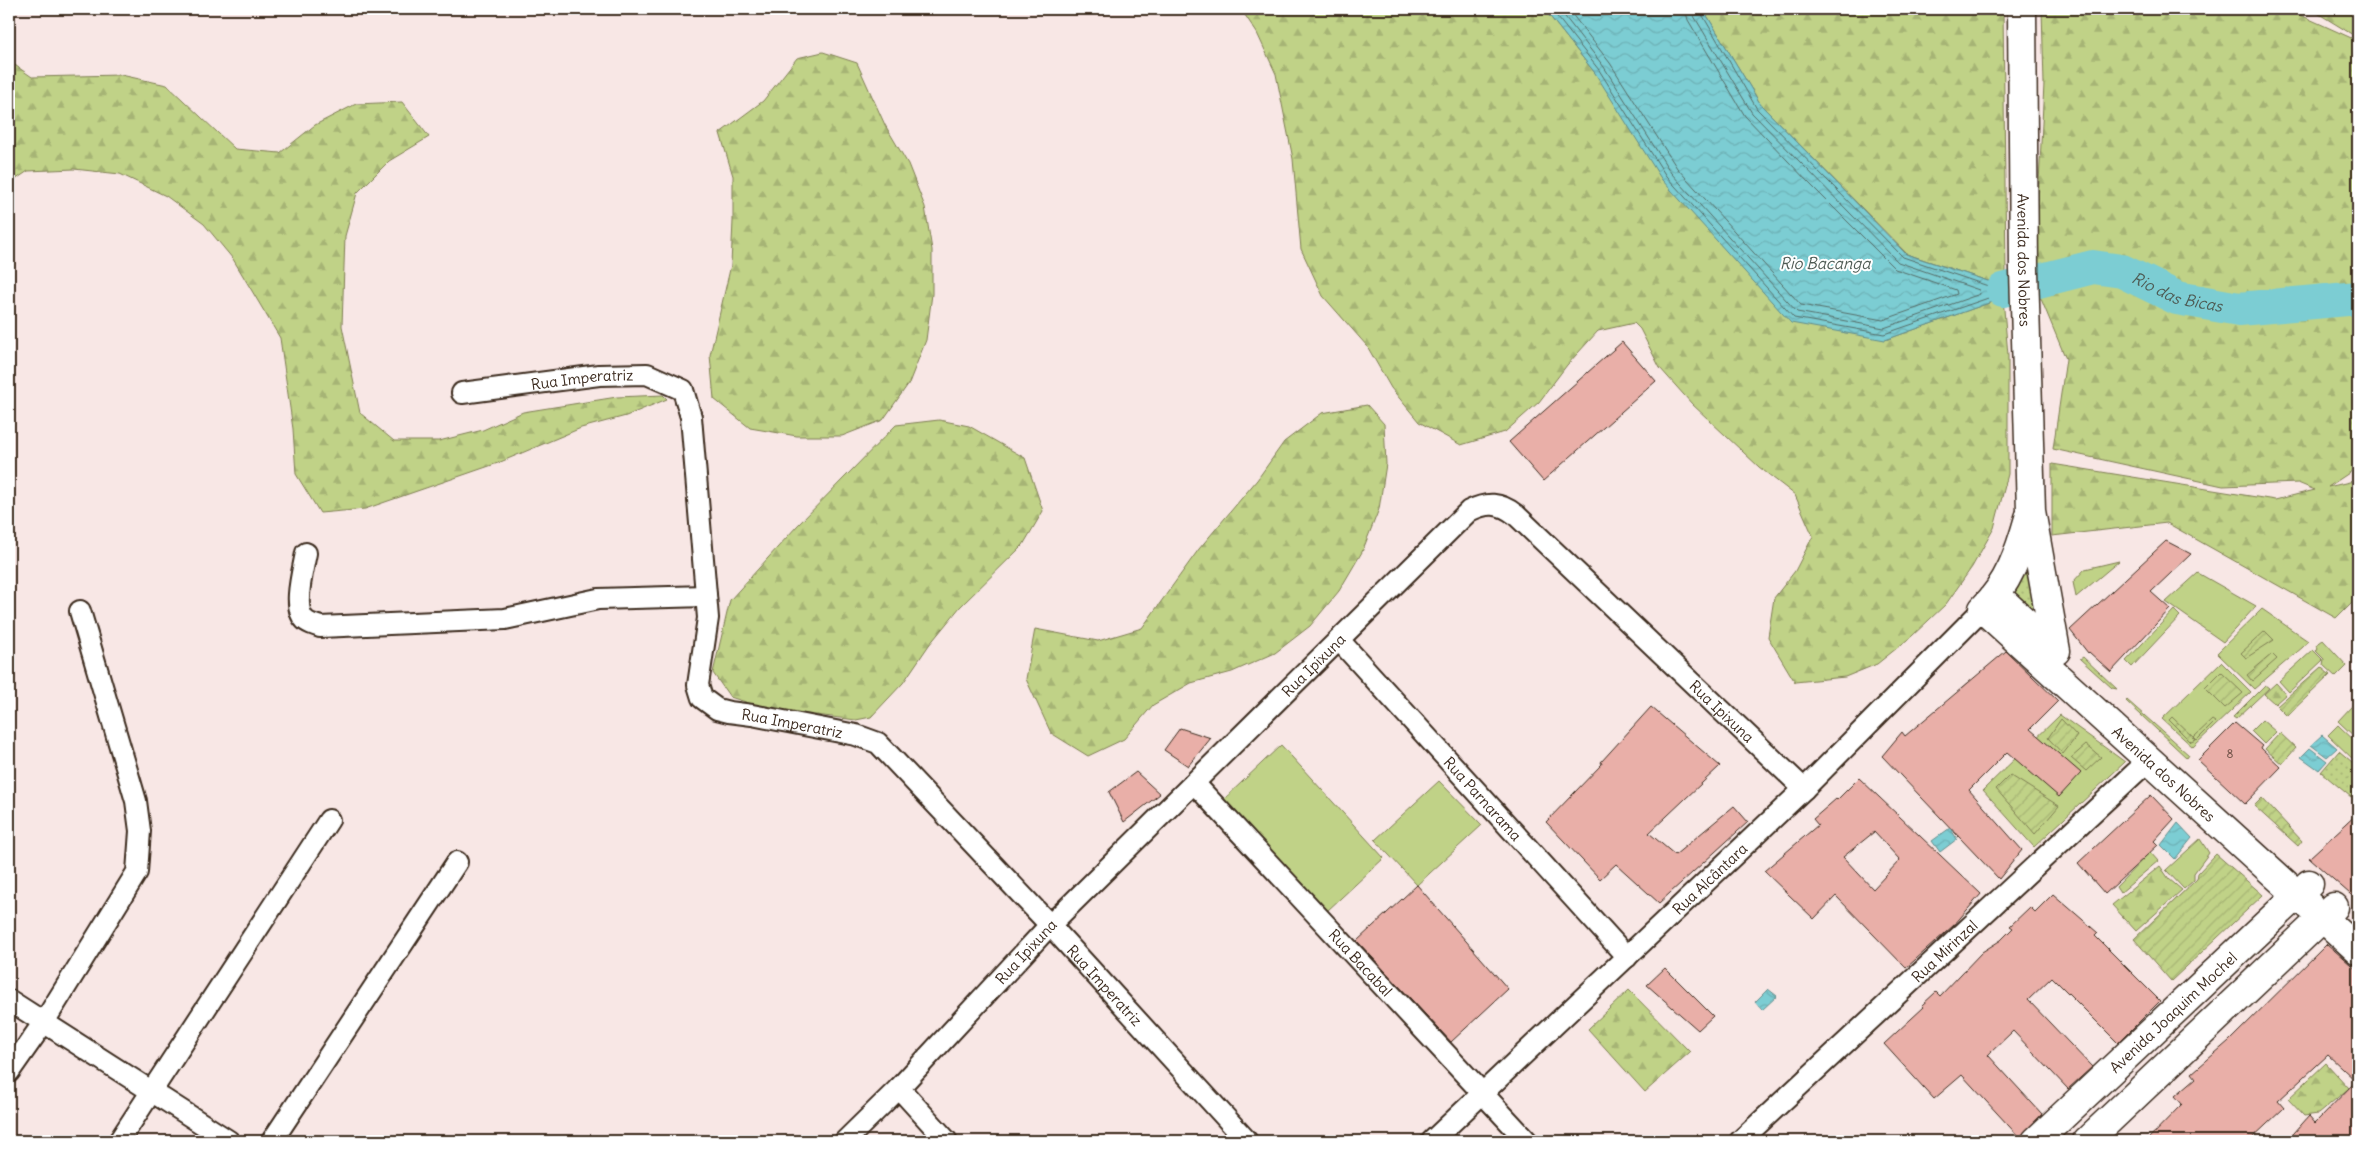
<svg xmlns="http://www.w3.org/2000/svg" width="2367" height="1150" font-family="Delius,sans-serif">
  <defs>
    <pattern id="forest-firs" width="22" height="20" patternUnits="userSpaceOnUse" patternTransform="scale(1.25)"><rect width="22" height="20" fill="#c0d287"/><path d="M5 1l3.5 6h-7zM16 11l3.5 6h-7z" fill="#a6b474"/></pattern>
    <pattern id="park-dots" width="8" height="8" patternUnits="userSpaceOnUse" patternTransform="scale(1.25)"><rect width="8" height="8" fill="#c0d287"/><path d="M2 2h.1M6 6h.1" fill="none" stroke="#a6b474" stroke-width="1.8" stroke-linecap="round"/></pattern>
    <pattern id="garden-furrows" width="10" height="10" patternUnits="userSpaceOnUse" patternTransform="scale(1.25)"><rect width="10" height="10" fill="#c0d287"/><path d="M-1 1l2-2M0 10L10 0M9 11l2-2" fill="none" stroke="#a6b474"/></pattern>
    <pattern id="water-waves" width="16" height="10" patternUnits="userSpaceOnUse" patternTransform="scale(1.25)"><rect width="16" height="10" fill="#7ccdd3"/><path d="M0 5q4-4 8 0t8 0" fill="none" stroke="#6cb0b5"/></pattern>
  </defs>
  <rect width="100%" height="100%" fill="#f8e7e5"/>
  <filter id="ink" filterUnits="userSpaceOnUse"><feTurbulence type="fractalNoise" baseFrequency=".02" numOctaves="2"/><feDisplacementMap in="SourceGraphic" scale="10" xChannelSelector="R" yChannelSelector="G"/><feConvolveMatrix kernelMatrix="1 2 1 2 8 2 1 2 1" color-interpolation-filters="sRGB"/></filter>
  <g filter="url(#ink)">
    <!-- grass -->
    <g fill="#c0d287" stroke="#7e7e52">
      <path d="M2119 561 2076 597 2073 582 2085 569Z"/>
      <path d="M2198 573 2256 606 2223 642 2166 602Z"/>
      <path d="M2262 609 2308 641 2303 647 2254 689 2217 653Z"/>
      <path d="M2174 610 2180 616 2132 667 2126 661Z"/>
      <path d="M2323 640 2347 666 2336 677 2323 665 2324 659 2316 651 2318 648 2316 645Z"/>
      <path d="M2313 650 2323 660 2289 692 2279 681Z"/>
      <path d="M2083 657 2117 689 2112 688 2080 659Z"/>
      <path d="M2221 662 2251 692 2193 747 2162 719Z"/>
      <path d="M2265 685 2269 688 2236 719 2233 717Z"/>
      <path d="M2127 700 2189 755 2187 758 2126 701Z"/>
      <path d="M2060 715 2125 762 2034 847 1983 790Z"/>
      <path d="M2262 720 2276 732 2264 744 2251 731Z"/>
      <path d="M2338 725 2358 744V764L2328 735Z"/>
      <path d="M1281 745 1384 858 1327 911 1224 799Z"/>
      <path d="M1439 781 1482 825 1417 885 1375 840Z"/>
      <path d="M2200 839 2209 853 2194 873V880L2184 889 2166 870Z"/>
      <path d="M2150 852 2158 861 2120 893 2116 887Z"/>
    </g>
    <!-- forest -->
    <g fill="url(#forest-firs)" stroke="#7e7e52">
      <path d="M1241 9H1544L1595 73 1885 340 2003 298 2008 355V474L1994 528 1972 567 1946 604 1912 636 1877 664 1845 677 1795 682 1768 637 1774 598 1795 571 1813 536 1795 495 1759 467 1692 404 1660 368 1640 329 1634 323 1598 331 1567 365 1539 402 1505 432 1461 445 1419 422 1391 388 1367 346 1323 296 1301 249 1293 159 1276 74 1257 33Z"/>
      <path d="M1703 9H2003L2006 272 2003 286 1907 254 1761 105Z"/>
      <path d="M2042 9H2287L2358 41V467L2328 487 2358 480V596L2336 618 2167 523 2052 536V464L2275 500 2315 490 2298 483 2223 486 2053 449 2066 359 2034 282 2044 84Z"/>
      <path d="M2311 9H2358V38Z"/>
      <path d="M823 52 857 63 885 125 908 164 925 207 932 250V294L926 340 909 383 883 420 842 436H797L750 428 714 399 710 355 731 265 733 221V176L720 133 763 101 797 58Z"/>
      <path d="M9 61 32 77 121 75 167 85 235 149 280 153 315 125 356 104 402 102 429 137 389 161 357 193 345 236 342 326 360 413 394 441H439L483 430 523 412 617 397 663 395 667 399 626 416 581 428 498 463 365 509 320 513 296 474 293 429 280 338 233 259 204 224 166 196 120 174 74 169 28 171 9 184Z"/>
      <path d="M1367 405 1384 424 1386 464 1379 509 1362 552 1339 591 1310 626 1275 653 1232 672 1191 683 1153 705 1124 739 1088 756 1051 733 1026 679 1035 629 1098 641 1142 628 1199 549 1257 480 1284 442 1322 413Z"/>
      <path d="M939 420 969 426 1025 458 1043 511 1023 545 960 607 929 645 903 683 871 717 856 720 768 709 730 697 713 673 730 600 797 526 896 425Z"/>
      <path d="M2276 683 2286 694 2275 704 2264 694Z"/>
      <path d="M2352 706 2358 712V740L2338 721Z"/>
      <path d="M2160 866 2169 879 2182 890 2136 931 2112 905Z"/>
      <path d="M1629 990 1690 1052 1645 1092 1588 1029Z"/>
      <path d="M2326 1063 2349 1088 2318 1114 2304 1116 2288 1099Z"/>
    </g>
    <!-- park -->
    <g fill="url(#park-dots)" stroke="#7e7e52">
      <path d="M2028 549 2052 634 2007 592Z"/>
      <path d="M2339 751 2358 767V791L2351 797 2321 772Z"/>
    </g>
    <!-- garden -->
    <g fill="url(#garden-furrows)" stroke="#7e7e52">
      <path d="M2265 631 2274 640 2246 658 2241 653Z"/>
      <path d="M2272 654 2277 659 2252 681 2247 675Z"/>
      <path d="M2321 667 2330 675 2287 716 2277 706Z"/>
      <path d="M2221 672 2243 693 2225 708 2205 688Z"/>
      <path d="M2172 717 2196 740 2191 742 2169 720Z"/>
      <path d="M2061 719 2077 736 2063 754 2048 738Z"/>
      <path d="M2212 720 2215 722 2197 740 2194 737Z"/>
      <path d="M2280 733 2296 748 2282 764 2265 749Z"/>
      <path d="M2086 745 2101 757 2086 771 2071 758Z"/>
      <path d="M2010 775 2059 806 2035 834 1996 789Z"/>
      <path d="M2262 798 2302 841 2298 846 2254 806Z"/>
      <path d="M2216 854 2263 895 2171 981 2134 939 2197 879 2198 873Z"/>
    </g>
    <!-- water -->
    <g fill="url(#water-waves)" stroke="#628c8b">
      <path d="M1544 9H1703L1761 105 1906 254 2003 286V298L1885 340 1791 323 1662 180 1595 73Z"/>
      <path d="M2322 735 2337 748 2327 757 2311 745Z"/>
      <path d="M2310 748 2327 761 2319 770 2301 757Z"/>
      <path d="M2178 823 2192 838 2175 859 2161 845Z"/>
      <path d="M1950 828 1957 839 1940 852 1932 841Z"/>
      <path d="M1768 989 1777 996 1762 1010 1755 1002Z"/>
    </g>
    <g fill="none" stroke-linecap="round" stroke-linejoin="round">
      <!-- shore -->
      <g stroke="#556b66" stroke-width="1">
        <path d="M1551 9 1599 70 1666 176 1794 318 1884 334 1997 295V289L1903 257 1757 109 1699 9"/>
        <path d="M1559 9 1604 67 1671 173 1797 312 1884 328 1980 294 1979 290 1898 262 1752 113 1694 16 1693 9"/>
        <path d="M1568 9 1610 63 1677 168 1801 305 1883 320 1957 294 1956 290 1895 269 1809 183 1745 116 1688 20 1685 9"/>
      </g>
      <!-- river -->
      <path stroke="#7ccdd3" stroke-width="34" id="s1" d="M2003 290 2093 267 2122 271 2177 298 2239 309 2358 298"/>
    </g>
    <!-- building -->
    <g fill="#e9afa8" stroke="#3b2a1e" fill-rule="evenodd">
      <path d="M1622 342 1656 381 1543 481 1509 442Z"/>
      <path d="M2166 541 2191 554 2151 592 2170 609 2111 672 2089 652 2088 653 2070 630Z"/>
      <path d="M2006 651 2058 701 2030 729 2081 773 2059 797 2007 752 1969 790 2022 850 1999 879 1882 756 1902 732 1905 736Z"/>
      <path d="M1651 707 1720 766 1649 833 1675 855 1734 806 1748 822 1659 903 1616 864 1600 879 1546 822 1602 764 1601 762Z"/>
      <path d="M2235 723 2262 746 2261 748 2281 767 2245 804 2198 760Z"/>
      <path d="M1180 728 1211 738 1188 766 1164 750Z"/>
      <path d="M1136 772 1160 794 1124 822 1109 792Z"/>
      <path d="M1859 778 1981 894 1954 925 1906 968 1836 896 1814 919 1764 871 1818 825 1813 819 1836 799 1837 800ZM1874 832 1900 860 1873 889 1843 857Z"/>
      <path d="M2151 795 2174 819 2154 841 2158 845 2105 894 2078 863Z"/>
      <path d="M2358 813V901L2309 858Z"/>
      <path d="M1417 885 1508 989 1451 1042 1357 941Z"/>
      <path d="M2053 894 2098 933 2095 936 2160 1001 2118 1043 2052 977 2028 1000 2092 1067 2068 1089 2013 1031 1988 1055 2042 1114 2020 1138 1962 1075 1934 1099 1884 1044 1924 1007 1922 1005 1936 992 1940 996 1982 952 2001 940 2013 928 2010 926 2030 907 2035 912Z"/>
      <path d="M2327 944 2358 971V1141H2287L2309 1116 2315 1123 2356 1081 2328 1055 2278 1101 2284 1108 2249 1141H2146L2182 1104 2175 1096 2196 1078 2192 1073 2229 1041Z"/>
      <path d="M1665 968 1713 1016 1698 1030 1647 985Z"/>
    </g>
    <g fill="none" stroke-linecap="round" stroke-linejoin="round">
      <!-- street casing -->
      <g stroke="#3b2a1e" stroke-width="24">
        <g id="street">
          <path id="s2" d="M462 393 599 375 647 374 683 390 691 417 708 618 698 685 702 698 717 709 729 712 752 715 856 735 878 743 1050 925 1247 1141"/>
          <path d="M306 553C303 570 292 608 305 620 309 624 316 625 320 627L505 619 598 599 706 596"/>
          <path id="s3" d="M1339 640 1627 957"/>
          <path id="s4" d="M1194 783 1527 1141"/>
          <path d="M9 1000 229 1141"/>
          <path d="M9 1072 44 1022 137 872 140 831 136 801 80 611"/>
          <path d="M899 1088 947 1141"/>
          <path d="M119 1141 329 820"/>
          <path d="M272 1141 457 862"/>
          <path id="s5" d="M845 1141 899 1088 1050 925 1469 511C1487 502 1500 502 1516 515L1804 789"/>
          <path id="s6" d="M1432 1141 1804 789 1983 609"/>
          <path id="s7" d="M1740 1141 2149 760"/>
        </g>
      </g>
      <!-- secondary casing -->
      <g stroke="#3b2a1e" stroke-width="31">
        <g id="secondary">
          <path id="s8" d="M2022 9 2024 270 2031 511 2056 651"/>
          <path id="s9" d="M2029 518C2019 553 2009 583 1983 609L2358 950"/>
          <path d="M1997 596 2045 640"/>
          <path id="s10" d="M2036 1141 2309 884"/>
          <path d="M2087 1141 2334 907"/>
        </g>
      </g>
      <!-- street -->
      <use href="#street" stroke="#fff" stroke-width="20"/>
      <!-- secondary -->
      <use href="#secondary" stroke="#fff" stroke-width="28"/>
    </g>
  </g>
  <g text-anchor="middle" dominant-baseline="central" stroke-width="4" stroke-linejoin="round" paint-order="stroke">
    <!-- number labels -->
    <g font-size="12" fill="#664b40">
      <text x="2230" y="753">8</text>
    </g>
    <!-- street labels -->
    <g font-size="15" fill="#3b2a1e" stroke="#fff">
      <text stroke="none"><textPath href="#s8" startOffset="251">Avenida dos Nobres</textPath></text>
      <text stroke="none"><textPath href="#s2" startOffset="121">Rua Imperatriz</textPath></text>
      <text stroke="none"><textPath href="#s5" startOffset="668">Rua Ipixuna</textPath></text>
      <text stroke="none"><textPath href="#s5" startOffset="1222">Rua Ipixuna</textPath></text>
      <text stroke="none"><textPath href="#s2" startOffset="632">Rua Imperatriz</textPath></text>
      <text stroke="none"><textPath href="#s9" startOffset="348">Avenida dos Nobres</textPath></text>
      <text stroke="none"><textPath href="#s3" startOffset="214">Rua Parnarama</textPath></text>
      <text stroke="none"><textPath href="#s6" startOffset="382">Rua Alcântara</textPath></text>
      <text stroke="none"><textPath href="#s5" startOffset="262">Rua Ipixuna</textPath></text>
      <text stroke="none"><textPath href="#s7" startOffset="279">Rua Mirinzal</textPath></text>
      <text stroke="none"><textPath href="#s4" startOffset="245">Rua Bacabal</textPath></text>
      <text stroke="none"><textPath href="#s2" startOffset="1052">Rua Imperatriz</textPath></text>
      <text stroke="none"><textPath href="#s10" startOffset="188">Avenida Joaquim Mochel</textPath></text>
    </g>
    <!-- water labels -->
    <g font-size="16" font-style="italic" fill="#4e5b54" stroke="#fff">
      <text x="1825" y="263">Rio Bacanga</text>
      <text stroke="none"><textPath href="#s1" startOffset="182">Rio das Bicas</textPath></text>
    </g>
  </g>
  <!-- margin -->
  <rect width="2367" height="1150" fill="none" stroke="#fff" stroke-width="30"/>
  <rect x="15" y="15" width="2337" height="1120" fill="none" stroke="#3b2a1e" stroke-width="2" filter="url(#ink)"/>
</svg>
